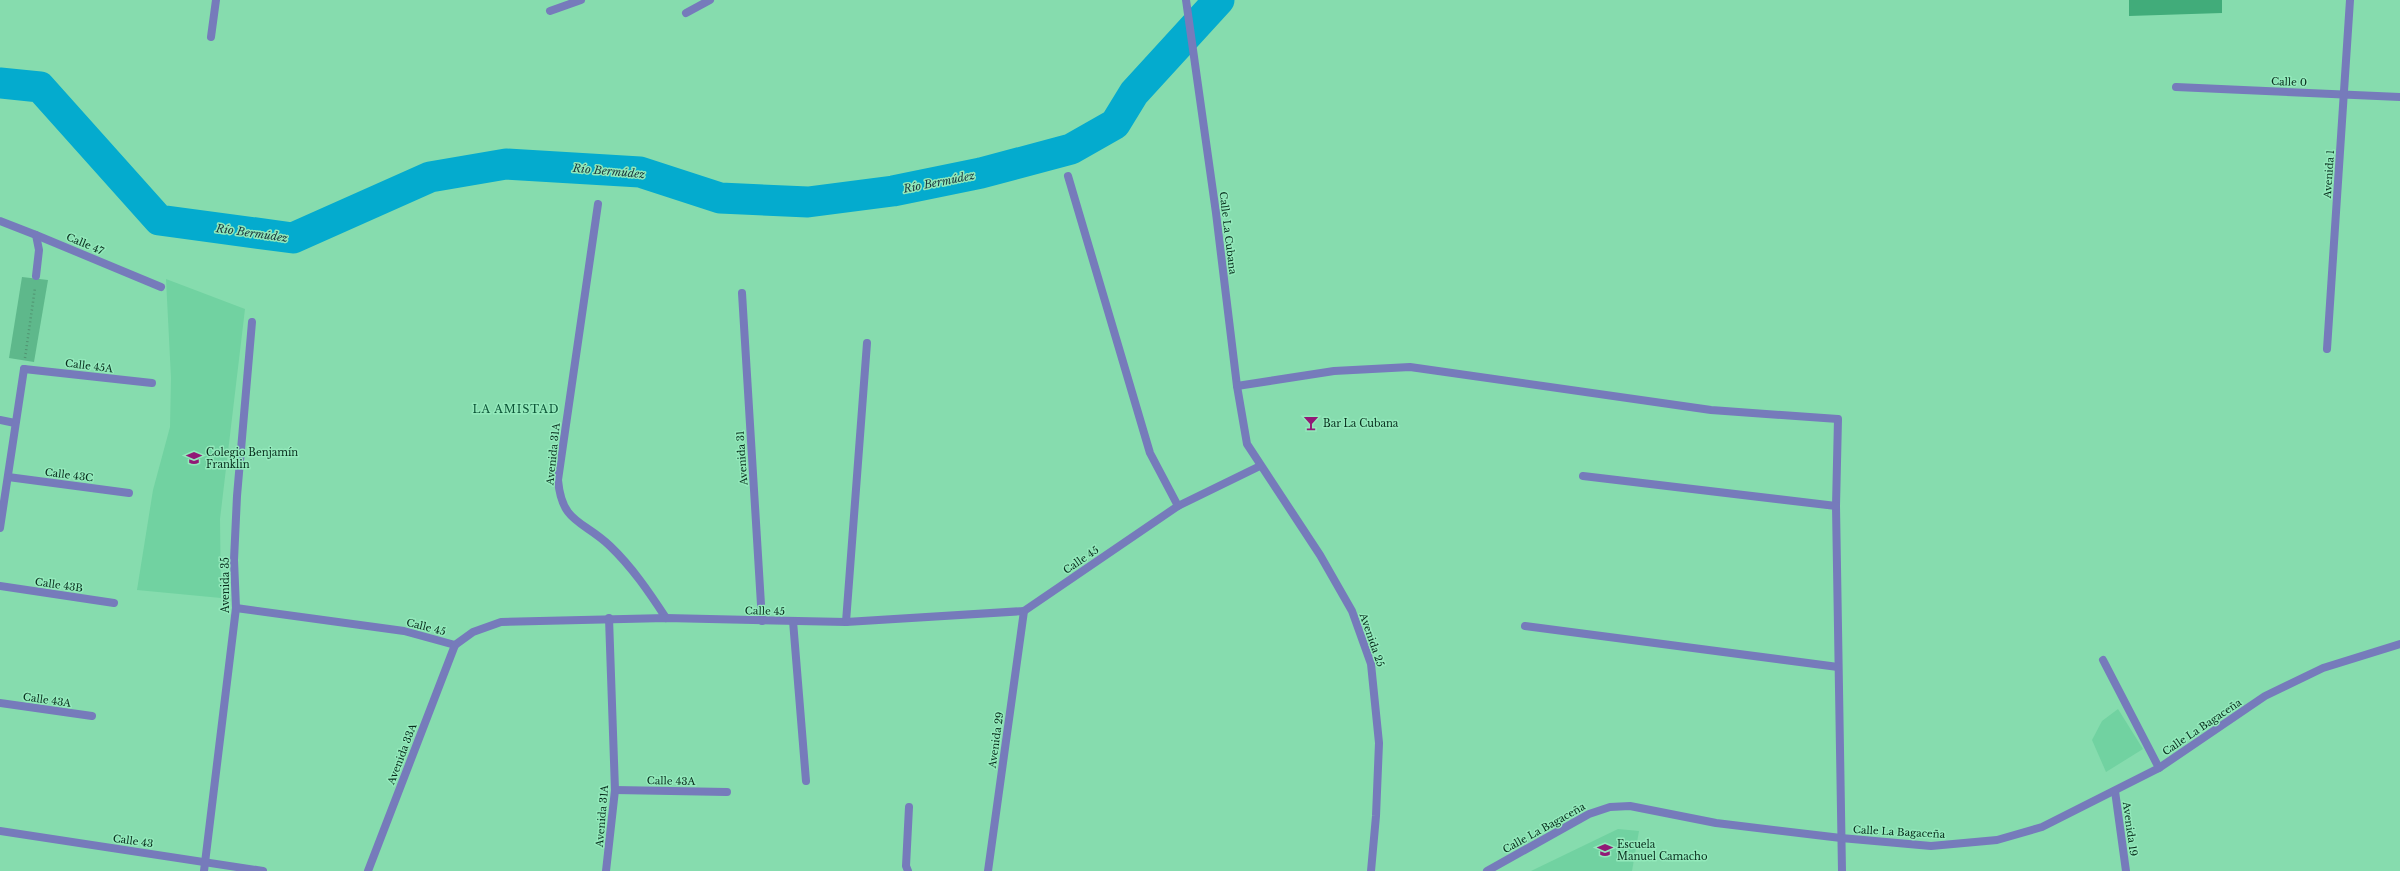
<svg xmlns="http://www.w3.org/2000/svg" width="2400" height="871" font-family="'Libre Baskerville',serif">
  <rect width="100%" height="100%" fill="#86dcae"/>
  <!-- built -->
  <g fill="#71d2a1">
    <path d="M166 279 245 309 220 519 221 598 137 590 153 490 170 427 171 378Z"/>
    <path d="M2118 709 2143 749 2106 772 2092 740 2102 721Z"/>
    <path d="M1618 829 1639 831 1632 871H1531Z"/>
  </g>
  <!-- green -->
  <path fill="#5eb88b" d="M22 277 48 280 34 362 9 358Z"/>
  <!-- forest -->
  <path fill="#41ac7a" d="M2129 0H2222V13L2129 16Z"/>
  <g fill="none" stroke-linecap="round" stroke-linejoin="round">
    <!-- river -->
    <path stroke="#04abce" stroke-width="31" d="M0 83 40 87 159 220 293 238 430 177 506 164 640 172 720 198 808 202 893 191 981 173 1071 149 1115 124 1134 93 1219 0"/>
    <!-- path -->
    <path stroke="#519371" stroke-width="2.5" stroke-dasharray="1 3" stroke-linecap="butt" d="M25 358 35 288"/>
    <!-- service -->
    <g stroke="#767bbb" stroke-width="8">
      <path d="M550 11 581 0"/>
      <path d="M686 13 710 0"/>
      <path d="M211 37 216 0"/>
      <path d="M1068 176 1150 453 1178 506"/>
      <path d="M36 235 161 287"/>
      <path d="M24 369 152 383"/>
      <path d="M8 477 129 493"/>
      <path d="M0 586 114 603"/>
      <path d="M2103 660 2159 768"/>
      <path d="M0 703 92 716"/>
      <path d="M908 871 906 866 909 807"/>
    </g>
    <!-- minor -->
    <g stroke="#767bbb" stroke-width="8">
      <path d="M1186 0 1216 213 1237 386 1247 444 1320 555 1352 611 1371 664 1379 743 1376 816 1371 871"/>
      <path d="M2176 87 2400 97"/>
      <path d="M598 204 558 480C562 524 583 520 610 546 632 567 649 592 666 618"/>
      <path d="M0 221 36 235 39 250 36 276"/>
      <path d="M742 293 762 621"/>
      <path d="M2327 349 2350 0"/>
      <path d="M1237 386 1334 371 1410 367 1711 410 1838 419 1836 506 1842 871"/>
      <path d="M0 420 15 423"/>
      <path d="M1583 476 1836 506"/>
      <path d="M0 528 24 369"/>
      <path d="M236 608 404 631 455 645 473 632 501 622 666 618 846 622 1024 611 1178 506 1260 466"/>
      <path d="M793 621 806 781"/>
      <path d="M846 622 867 343"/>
      <path d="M1525 626 1838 667"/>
      <path d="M615 790 727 792"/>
      <path d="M2115 791 2126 871"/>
      <path d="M0 831 263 871"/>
      <path d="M204 871 236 608 234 560 237 496 252 322"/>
      <path d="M368 871 455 645"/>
      <path d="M606 871 615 790 609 618"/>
      <path d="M988 871 1024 611"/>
    </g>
    <!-- tertiary -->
    <path stroke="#767bbb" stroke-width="8" d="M1487 871 1589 814 1610 807 1630 806 1716 823 1841 838 1931 846 1997 840 2042 827 2159 768 2265 696 2323 668 2400 644"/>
  </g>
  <!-- icons -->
  <defs>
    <g id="bar-bare" transform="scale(1.2)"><path d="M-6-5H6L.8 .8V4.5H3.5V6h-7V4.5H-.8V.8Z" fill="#921976" stroke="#93e9bb" stroke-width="2.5" paint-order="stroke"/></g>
    <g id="school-bare" transform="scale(1.2)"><path d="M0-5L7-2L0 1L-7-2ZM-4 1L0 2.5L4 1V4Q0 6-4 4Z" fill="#921976" stroke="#93e9bb" stroke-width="2.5" paint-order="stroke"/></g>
  </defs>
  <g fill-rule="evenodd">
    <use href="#bar-bare" x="1311" y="423"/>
    <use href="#school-bare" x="194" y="458"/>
    <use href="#school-bare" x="1605" y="850"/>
  </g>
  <g text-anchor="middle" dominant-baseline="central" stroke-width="3" stroke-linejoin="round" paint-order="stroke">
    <!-- street labels -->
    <g font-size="10" fill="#072d1c" stroke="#93e9bb">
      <text transform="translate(2289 82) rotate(2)">Calle 0</text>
      <text transform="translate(2329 174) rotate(-86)">Avenida 1</text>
      <text transform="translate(1228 233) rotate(83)">Calle La Cubana</text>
      <text transform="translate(85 244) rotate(23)">Calle 47</text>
      <text transform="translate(89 366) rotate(7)">Calle 45A</text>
      <text transform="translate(553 454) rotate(-84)">Avenida 31A</text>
      <text transform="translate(742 458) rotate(-94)">Avenida 31</text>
      <text transform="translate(69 475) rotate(7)">Calle 43C</text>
      <text transform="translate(1081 560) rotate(-34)">Calle 45</text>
      <text transform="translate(59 585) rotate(8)">Calle 43B</text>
      <text transform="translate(225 585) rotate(-90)">Avenida 35</text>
      <text transform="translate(765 611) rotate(1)">Calle 45</text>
      <text transform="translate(426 627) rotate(14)">Calle 45</text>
      <text transform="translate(1372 640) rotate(71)">Avenida 25</text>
      <text transform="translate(47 700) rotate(8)">Calle 43A</text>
      <text transform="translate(2202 727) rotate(-34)">Calle La Bagaceña</text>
      <text transform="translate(996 740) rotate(-82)">Avenida 29</text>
      <text transform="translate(402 754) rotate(-69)">Avenida 33A</text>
      <text transform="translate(671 781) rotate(1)">Calle 43A</text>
      <text transform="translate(602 816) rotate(-85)">Avenida 31A</text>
      <text transform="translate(1544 828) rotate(-29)">Calle La Bagaceña</text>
      <text transform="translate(2130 829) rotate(82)">Avenida 19</text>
      <text transform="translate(1899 832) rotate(3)">Calle La Bagaceña</text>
      <text transform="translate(133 841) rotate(8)">Calle 43</text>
    </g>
    <!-- poi labels -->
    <g font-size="10" fill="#072d1c" stroke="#93e9bb" text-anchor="start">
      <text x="1323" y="423">Bar La Cubana</text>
      <text x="206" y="452">Colegio Benjamín<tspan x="206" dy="12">Franklin</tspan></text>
      <text x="1617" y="844">Escuela<tspan x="1617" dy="12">Manuel Camacho</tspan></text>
    </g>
    <!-- water labels -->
    <g font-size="11" font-style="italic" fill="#18343c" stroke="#93e9bb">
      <text transform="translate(609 171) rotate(5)">Río Bermúdez</text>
      <text transform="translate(939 182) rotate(-11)">Río Bermúdez</text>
      <text transform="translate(252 233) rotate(8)">Río Bermúdez</text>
    </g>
    <!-- neighbourhood labels -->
    <g font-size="11" letter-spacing="1" fill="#0d5638" stroke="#93e9bb">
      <text x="516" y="409">LA AMISTAD</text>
    </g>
  </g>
</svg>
